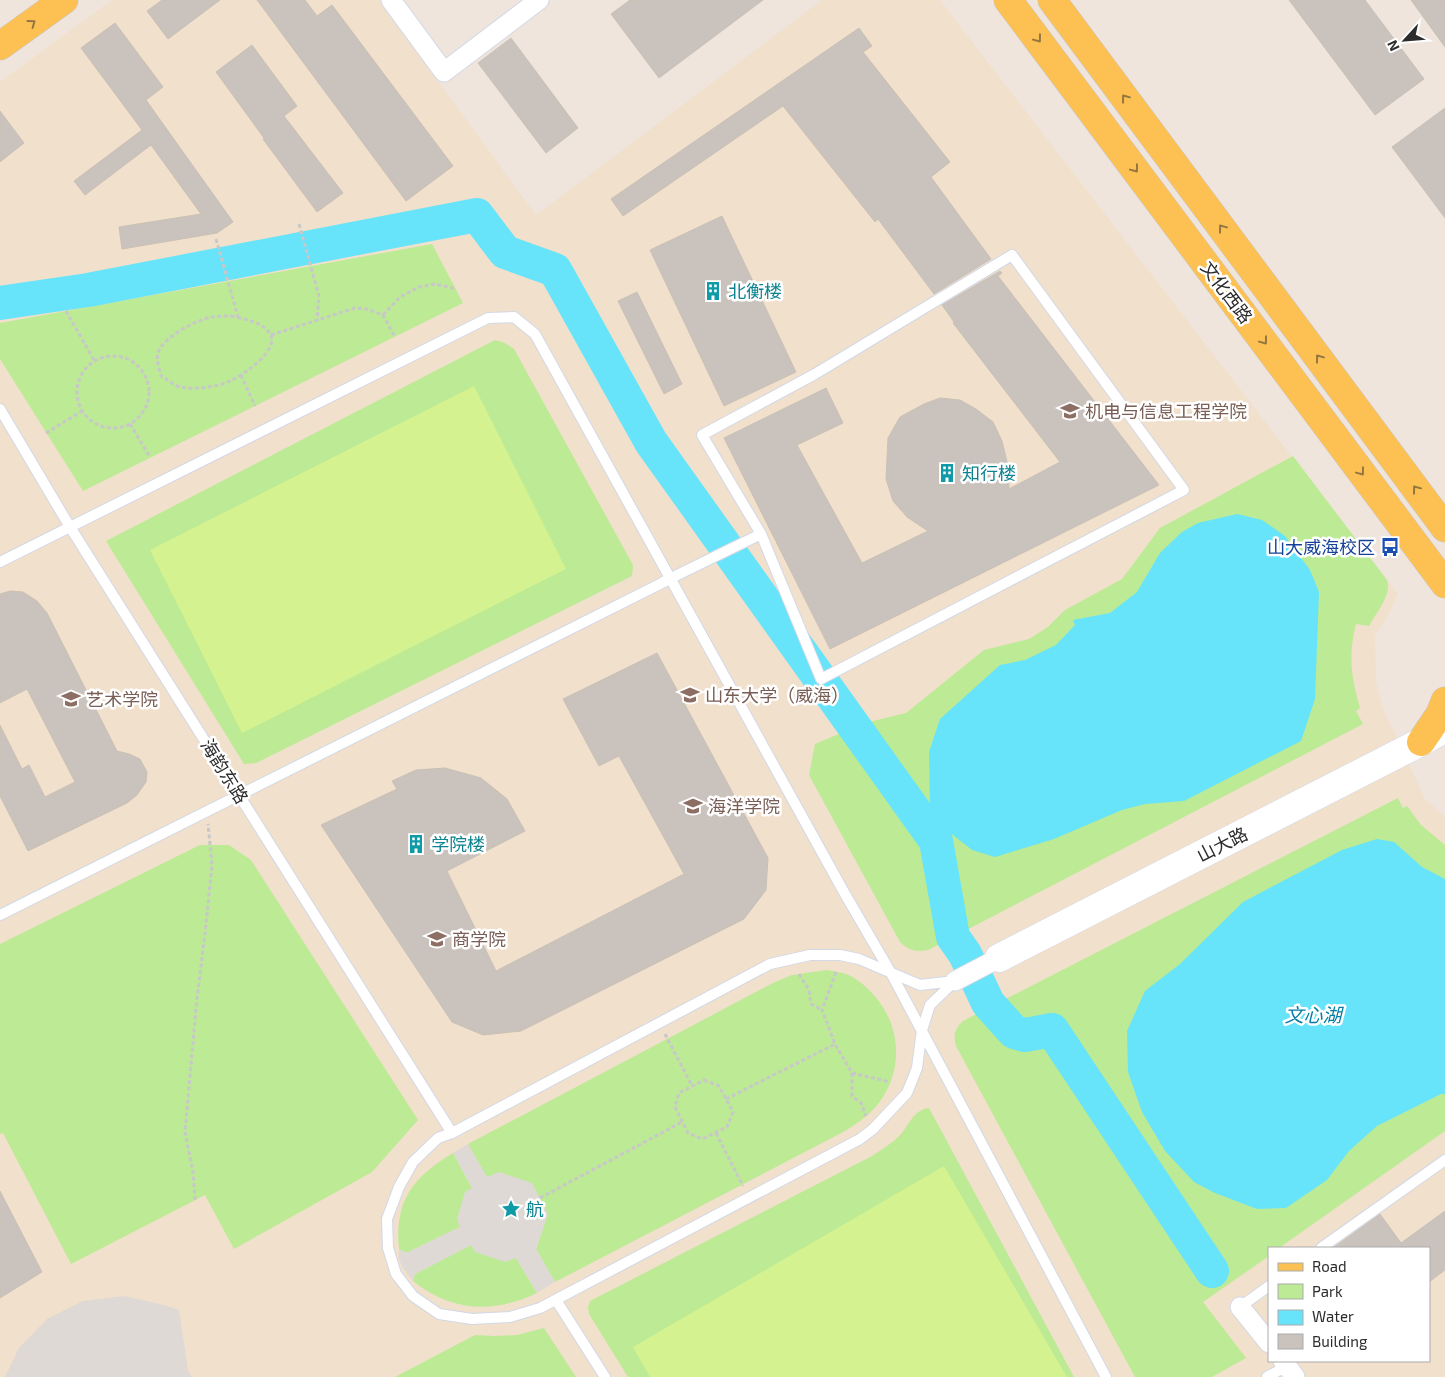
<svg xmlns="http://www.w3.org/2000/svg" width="1445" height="1377" font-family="'Exo 2','Noto Sans SC',sans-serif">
  <rect width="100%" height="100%" fill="#efe5dd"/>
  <!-- education -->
  <path fill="#f1e0cb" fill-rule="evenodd" d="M112 0H379L536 215 822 0H940L1398 594 1385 621 1375 635 1376 683 1383 708 1425 799 1445 817V1377H0V82ZM1269 1248H1429V1361H1269Z"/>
  <!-- green -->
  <g fill="#bcea95">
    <path d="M432 244 463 303 83 491 0 359V323Z"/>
    <path d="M495 340 505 343 514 349 633 565 632 576 256 763 244 764 106 541Z"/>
    <path d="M1293 456 1387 580C1392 595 1376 613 1369 626L1356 624C1348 655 1351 677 1360 708L1356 711 1363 724 928 950C916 952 910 951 900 942L809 775 815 744 865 723 906 713 984 650 1029 639 1048 627 1065 610 1122 579 1160 528Z"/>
    <path d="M1398 798 1403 808 1407 806 1421 825 1445 845V1131L1279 1248H1269V1256L1203 1302 1246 1358 1212 1377H1135L956 1046C953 1034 955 1029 963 1021Z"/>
    <path d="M200 845H229L251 860 418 1120 372 1172 234 1249 205 1195 71 1264 3 1133 0 1134V944Z"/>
    <path d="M827 970C833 971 840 972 846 974 854 977 862 983 868 989 903 1022 906 1074 873 1110 865 1118 855 1125 845 1131L555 1282 536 1249 548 1214 487 1178 468 1144 773 983 792 975Z"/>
    <path d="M929 1108 1074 1377H628L589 1314 588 1308 590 1301 872 1156C882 1149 893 1143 901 1134 910 1124 913 1110 929 1108Z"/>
    <path d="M453 1153 472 1188 460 1227 406 1253 399 1249C394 1201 413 1177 453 1153Z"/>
    <path d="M471 1245 516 1258 537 1293C493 1314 452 1312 413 1281L415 1274Z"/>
    <path d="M544 1328 576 1377H395L475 1335 494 1336 517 1335Z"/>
  </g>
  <!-- pitch -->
  <g fill="#d4f28f">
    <path d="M474 386 566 569 242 733 150 550Z"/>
    <path d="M944 1166 1067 1377H650L633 1347Z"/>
  </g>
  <!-- plaza -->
  <g fill="#ded9d4">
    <path d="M468 1144 487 1177 499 1172 532 1183 548 1214 536 1249 555 1282 537 1293 516 1258 505 1262 475 1252 471 1245 415 1274 413 1281 403 1268 399 1259V1249L406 1253 460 1227 457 1219 465 1192 472 1188 453 1153Z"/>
    <path d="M124 1296 164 1305 179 1310 188 1371 192 1377H5L19 1348 47 1319 83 1301Z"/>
  </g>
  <!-- water -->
  <g fill="#67e4f9">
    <path d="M1237 514 1262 520 1285 536 1310 570 1319 592 1315 699 1301 741 1184 801 1145 804 1122 810 1054 839 995 857 972 850 939 824 930 806 929 752 940 719 1000 665 1025 660 1056 645 1075 625 1073 620 1110 613 1137 592 1160 553 1182 532 1198 523Z"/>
    <path d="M1377 839 1394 842 1422 867 1445 879V1094H1441L1377 1126 1349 1151 1327 1180 1286 1208 1257 1209 1215 1193 1194 1182 1165 1151 1142 1112 1128 1072 1127 1031 1145 991 1180 964 1243 902 1342 850Z"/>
  </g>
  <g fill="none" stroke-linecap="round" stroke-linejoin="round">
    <!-- river -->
    <path stroke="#67e4f9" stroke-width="34" d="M0 303 88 290 477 215 505 252 555 270 651 442 936 841 953 937 965 954 988 1003 1014 1032 1025 1035 1052 1030 1212 1271"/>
  </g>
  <!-- building -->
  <g fill="#cac2bc" stroke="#cac1b6">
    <path d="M162 0H220L168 39 147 11Z"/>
    <path d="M257 0H305L317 16 332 5 453 166 406 201Z"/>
    <path d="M630 0H763L659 78 611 14Z"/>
    <path d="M1289 0H1365L1424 79 1375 115Z"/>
    <path d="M1411 0H1445V47Z"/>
    <path d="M115 23 163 87 146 100 233 222 217 233 122 249 119 227 201 214 151 145 85 195 74 181 142 130 81 48Z"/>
    <path d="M859 28 872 46 863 52 950 162 931 177 991 259 934 294 878 219 875 222 783 106 623 216 611 199Z"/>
    <path d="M511 38 578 128 546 153 478 63Z"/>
    <path d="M252 45 297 106 284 116 343 193 317 212 263 139 264 138 216 72Z"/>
    <path d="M1445 108V218L1392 147Z"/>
    <path d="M0 111 24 143 0 162Z"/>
    <path d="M722 216 796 372 724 406 650 250Z"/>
    <path d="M1000 271 1002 273 998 276 1159 485 830 649 724 438 826 388 843 423 797 445 862 563 928 531 907 517 893 501 886 479 888 438 900 417 924 404 940 398 960 400 976 409 993 422 1002 441 1008 466 1009 489 1060 462 953 323 954 322 942 305Z"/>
    <path d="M637 292 682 384 664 394 618 301Z"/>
    <path d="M10 591 23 592 37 601 47 613 117 751 129 754 140 759 147 772 146 782 137 795 127 803 28 851 0 796V725L22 769 29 765 45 797 75 782 27 689 0 703V594Z"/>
    <path d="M657 653 768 858 766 890 744 919 521 1031 483 1035 452 1022 321 825 397 789 392 781 416 770 445 768 481 778 507 799 525 831 447 871 496 971 684 874 619 756 599 766 563 699Z"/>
    <path d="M0 1191 42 1272 0 1298Z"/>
    <path d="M1445 1211V1270L1429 1282V1248H1333L1380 1214 1401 1243Z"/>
  </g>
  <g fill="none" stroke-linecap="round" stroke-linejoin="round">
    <!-- service casing -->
    <g stroke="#d2d8e6" stroke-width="12">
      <g id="service">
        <path d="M0 409 70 527 452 1133"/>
        <path d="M0 562 488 318 514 317 535 334 845 894 891 973 1106 1377"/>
        <path d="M663 582 761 534 702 435 815 374 1012 255 1184 490 821 679 761 534"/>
        <path d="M0 915 668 580"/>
        <path d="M810 955H840L859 959 920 985 955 981 930 1005 922 1030 917 1068 907 1093 873 1129 860 1139 540 1308 510 1317 472 1319 439 1314 413 1296 396 1274 388 1248 387 1219 399 1187 413 1162 438 1138 452 1133 770 964Z"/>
        <path d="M1321 1248 1445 1160"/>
        <path d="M556 1300 605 1377"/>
        <path d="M1240 1307 1269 1286"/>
        <path d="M1267 1377 1287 1366"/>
      </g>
    </g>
    <!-- minor casing -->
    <g stroke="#d2d8e6" stroke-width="21">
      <g id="minor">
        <path d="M391 0 444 72 539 0"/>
        <path d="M955 981 999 958"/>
        <path d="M1240 1307 1269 1343"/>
        <path d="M1283 1361 1295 1377"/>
      </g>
    </g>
    <!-- secondary casing -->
    <g stroke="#d2d8e6" stroke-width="29">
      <path id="secondary" d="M999 958 1421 742 1442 730"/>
    </g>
    <!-- primary casing -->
    <g stroke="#c8c8c8" stroke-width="29">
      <g id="primary">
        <path d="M1008 0 1445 584"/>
        <path d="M1052 0 1445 528"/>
        <path d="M0 46 64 0"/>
        <path d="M1421 742 1440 714 1445 701"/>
      </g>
    </g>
    <!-- path -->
    <g stroke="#c8c8c8" stroke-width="3" stroke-dasharray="4 2.5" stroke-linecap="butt">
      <path d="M299 224 319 296 317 321"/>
      <path d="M216 239 238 317"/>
      <path d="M66 311 94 360"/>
      <path d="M383 315 400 297 419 287 435 284 456 289"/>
      <path d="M231 316C244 319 265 322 271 336 278 351 242 376 230 381 219 387 193 390 181 387 174 386 167 379 161 376 159 368 156 361 158 353 163 337 196 320 212 317 218 316 225 316 231 316Z"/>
      <path d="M271 335 355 308 367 309 383 315 395 337"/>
      <circle cx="113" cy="392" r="36"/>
      <path d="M241 375 255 406"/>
      <path d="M130 424 150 457"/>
      <path d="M46 433 82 411"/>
      <path d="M836 972 822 1010 835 1044 852 1073 890 1082"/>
      <path d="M799 974 809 990 811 1004 822 1010"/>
      <path d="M665 1034 692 1086"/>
      <path d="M852 1073V1096L861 1103 866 1116"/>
      <path d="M704 1080 719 1086 733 1112 727 1127 702 1139 688 1133 675 1107 679 1093Z"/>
      <path d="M726 1099 835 1044"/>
      <path d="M716 1133 743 1186"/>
      <path d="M540 1198 682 1122"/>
      <path d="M195 1200 193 1172 185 1132 197 998 205 934 212 865 208 824"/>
    </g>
    <!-- service -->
    <use href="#service" stroke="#fff" stroke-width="10"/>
    <!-- minor -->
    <use href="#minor" stroke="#fff" stroke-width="19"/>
    <!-- secondary -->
    <use href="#secondary" stroke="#fff" stroke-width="28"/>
    <!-- primary -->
    <use href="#primary" stroke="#fdc153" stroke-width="28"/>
  </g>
  <!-- one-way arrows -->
  <defs><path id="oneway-chevron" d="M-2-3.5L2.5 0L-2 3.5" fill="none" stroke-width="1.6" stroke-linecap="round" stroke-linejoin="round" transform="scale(1.25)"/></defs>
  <g stroke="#947640">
    <use href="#oneway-chevron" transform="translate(32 23) rotate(-36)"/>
    <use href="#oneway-chevron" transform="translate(1038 39) rotate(53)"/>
    <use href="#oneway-chevron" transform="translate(1125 98) rotate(-127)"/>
    <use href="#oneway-chevron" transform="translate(1135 169) rotate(53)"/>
    <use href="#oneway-chevron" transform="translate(1222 228) rotate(-127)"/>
    <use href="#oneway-chevron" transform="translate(1264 341) rotate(53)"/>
    <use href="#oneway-chevron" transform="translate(1319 358) rotate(-127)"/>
    <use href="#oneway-chevron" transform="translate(1361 472) rotate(53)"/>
    <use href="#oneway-chevron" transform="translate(1416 489) rotate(-127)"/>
  </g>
  <!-- icons -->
  <defs>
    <g id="building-bare" transform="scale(1.5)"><path d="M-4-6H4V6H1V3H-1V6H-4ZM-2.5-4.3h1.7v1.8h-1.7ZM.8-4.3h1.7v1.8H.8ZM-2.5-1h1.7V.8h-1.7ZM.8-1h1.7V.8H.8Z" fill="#0f9aa8" stroke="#fff" stroke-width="2.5" paint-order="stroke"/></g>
    <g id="university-bare" transform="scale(1.5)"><path d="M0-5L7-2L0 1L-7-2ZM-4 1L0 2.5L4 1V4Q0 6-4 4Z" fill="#8d6e63" stroke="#fff" stroke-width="2.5" paint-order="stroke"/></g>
    <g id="bus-bare" transform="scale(1.5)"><path d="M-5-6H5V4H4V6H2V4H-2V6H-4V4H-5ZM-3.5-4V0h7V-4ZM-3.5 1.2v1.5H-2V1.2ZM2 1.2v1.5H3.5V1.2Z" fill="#1a4fb4" stroke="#fff" stroke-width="2.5" paint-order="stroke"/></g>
    <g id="sight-bare" transform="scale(1.5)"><path d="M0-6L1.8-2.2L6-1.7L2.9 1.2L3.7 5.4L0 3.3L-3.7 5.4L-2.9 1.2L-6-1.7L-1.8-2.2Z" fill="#0f9aa8" stroke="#fff" stroke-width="2.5" paint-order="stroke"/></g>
  </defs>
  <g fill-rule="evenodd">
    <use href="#building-bare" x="713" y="291"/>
    <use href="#university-bare" x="1070" y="411"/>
    <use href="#building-bare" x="947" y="473"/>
    <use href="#bus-bare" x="1390" y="547"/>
    <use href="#university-bare" x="690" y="695"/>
    <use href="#university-bare" x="71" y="699"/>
    <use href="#university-bare" x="693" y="806"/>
    <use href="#building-bare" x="416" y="844"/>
    <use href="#university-bare" x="437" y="939"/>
    <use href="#sight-bare" x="511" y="1209"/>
  </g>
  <g text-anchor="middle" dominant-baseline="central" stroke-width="5" stroke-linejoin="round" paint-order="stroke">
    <!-- culture labels -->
    <g font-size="18" fill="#0d838f" stroke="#fff" text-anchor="start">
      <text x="728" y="291">北衡楼</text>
      <text x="962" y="473">知行楼</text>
      <text x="431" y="844">学院楼</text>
      <text x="526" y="1209">航</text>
    </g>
    <!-- street labels -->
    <g font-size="18" fill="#2c2c2c" stroke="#fff">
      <text transform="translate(1227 292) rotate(53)">文化西路</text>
      <text transform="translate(225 771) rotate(58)">海韵东路</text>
      <text transform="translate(1222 844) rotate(-27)">山大路</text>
    </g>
    <!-- education labels -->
    <g font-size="18" fill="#785e54" stroke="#fff" text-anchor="start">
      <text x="1085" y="411">机电与信息工程学院</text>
      <text x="705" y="695">山东大学（威海）</text>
      <text x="86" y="699">艺术学院</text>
      <text x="708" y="806">海洋学院</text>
      <text x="452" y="939">商学院</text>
    </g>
    <!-- transit labels -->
    <g font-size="18" fill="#164399" stroke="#fff" text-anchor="end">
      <text x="1375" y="547">山大威海校区</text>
    </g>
    <!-- water labels -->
    <g font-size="19" font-style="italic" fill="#027ea2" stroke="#fff">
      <text x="1313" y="1014">文心湖</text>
    </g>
  </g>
  <!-- legend -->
  <rect x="1268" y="1247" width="162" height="115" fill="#ffffff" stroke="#ababab"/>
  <rect x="1278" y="1263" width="25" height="8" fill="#fdc153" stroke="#ababab"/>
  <text x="1312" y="1272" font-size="15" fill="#2c2c2c">Road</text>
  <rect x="1278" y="1284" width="25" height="15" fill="#bcea95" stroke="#ababab"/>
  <text x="1312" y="1297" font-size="15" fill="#2c2c2c">Park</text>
  <rect x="1278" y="1310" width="25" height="15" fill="#67e4f9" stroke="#ababab"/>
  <text x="1312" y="1322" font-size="15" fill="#2c2c2c">Water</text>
  <rect x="1278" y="1334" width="25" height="15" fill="#cac2bc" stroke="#ababab"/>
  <text x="1312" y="1347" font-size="15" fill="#2c2c2c">Building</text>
  <!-- north arrow -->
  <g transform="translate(1405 40) rotate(244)" stroke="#ffffff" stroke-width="4" paint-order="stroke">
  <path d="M0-4L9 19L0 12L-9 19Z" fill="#2c2c2c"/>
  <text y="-8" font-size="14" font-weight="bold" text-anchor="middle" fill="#2c2c2c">N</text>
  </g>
</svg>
